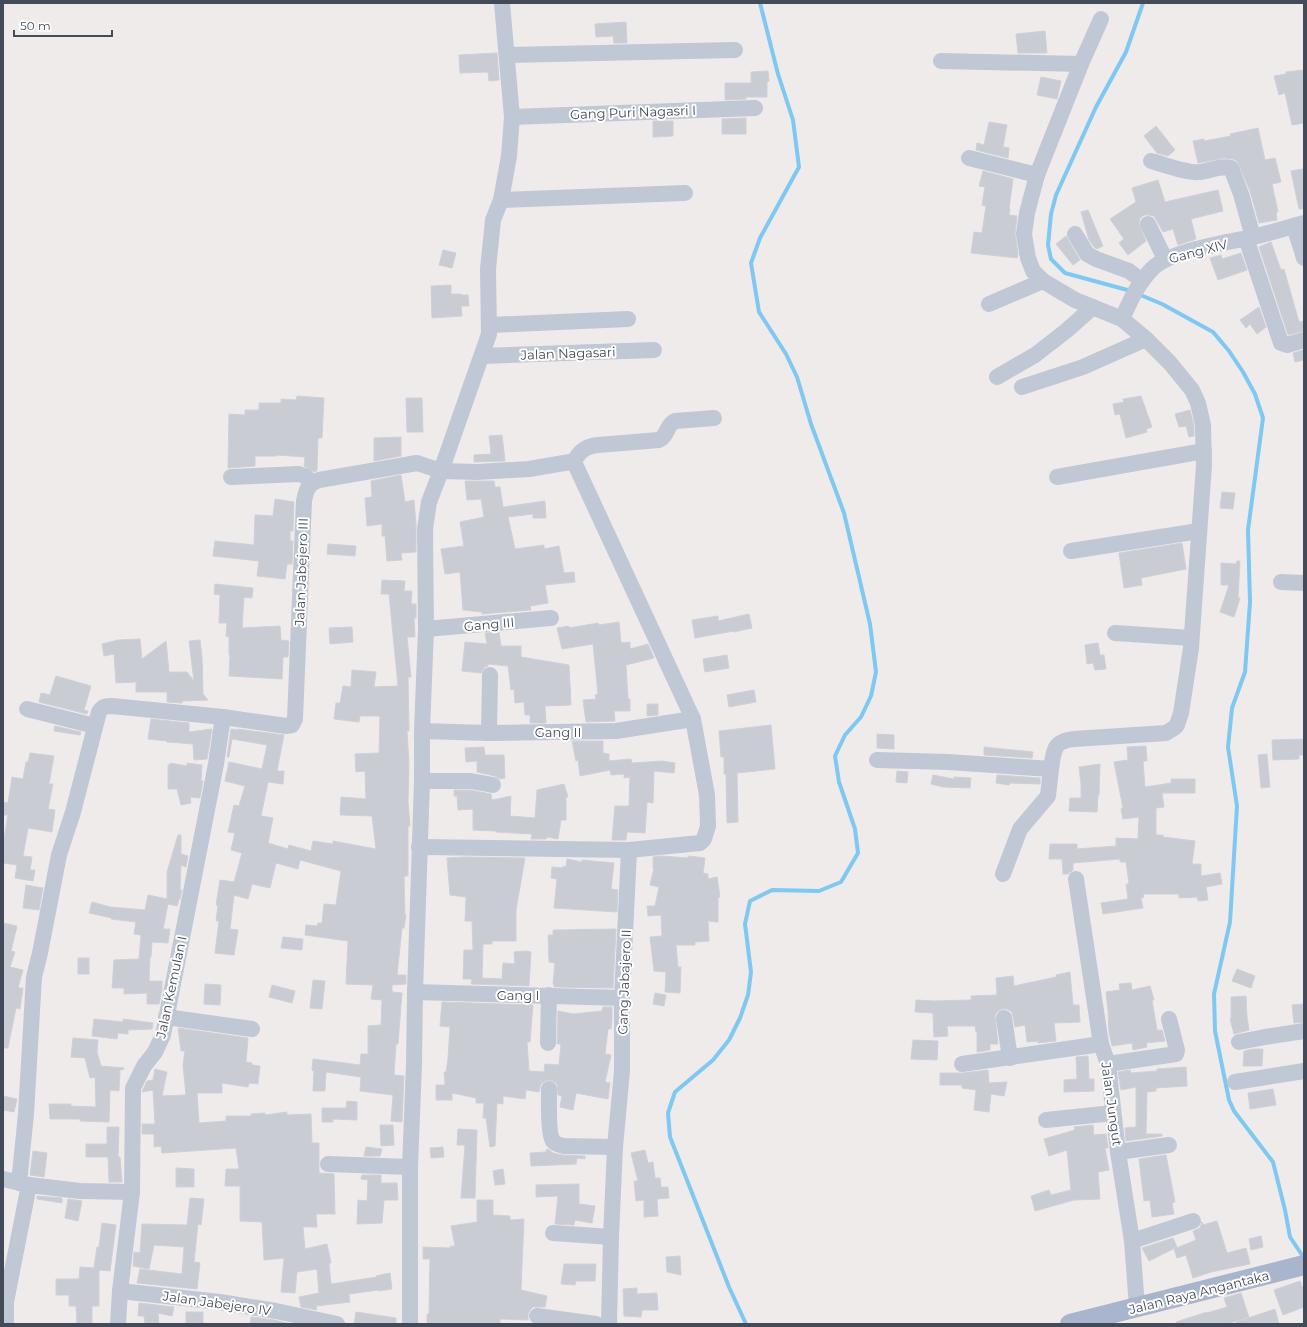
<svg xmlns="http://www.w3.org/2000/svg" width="1307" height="1327" font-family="Montserrat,sans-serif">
  <rect width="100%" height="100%" fill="#efebeb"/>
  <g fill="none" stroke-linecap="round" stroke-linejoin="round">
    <!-- stream -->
    <g stroke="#7ec8f2" stroke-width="4">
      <path d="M1131 291 1065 273 1051 259 1048 245 1051 214 1056 195 1096 107 1126 52 1143 3"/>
      <path d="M1138 294 1162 304 1213 332 1229 351 1243 372 1255 394 1263 418 1248 530 1250 602 1245 672 1232 708 1228 747 1237 806 1230 922 1214 994 1215 1031 1229 1100 1234 1111 1273 1162 1285 1210 1290 1237 1304 1258"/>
      <path d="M746 1324 729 1287 670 1137 668 1113 675 1092 713 1060 729 1040 740 1018 748 995 751 972 745 924 750 901 772 890 819 891 841 882 858 853 855 829 839 782 835 756 845 735 861 717 871 696 876 672 870 624 844 513 811 424 797 377 786 354 759 312 751 263 760 238 799 167 793 120 778 74 760 3"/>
    </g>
  </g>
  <!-- building -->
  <g fill="#caccd4" stroke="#cfd0d8">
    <path d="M626 22 627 43H614L613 36 596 37 595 24Z"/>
    <path d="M1045 31 1047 53H1018L1016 34Z"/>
    <path d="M497 53 499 80 489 81 488 72 460 73 459 55Z"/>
    <path d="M1304 70V123L1292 125 1285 93 1279 95 1274 76 1286 74V72Z"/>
    <path d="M768 71 769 81 767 82V97H746V99L725 100V83H751V72Z"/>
    <path d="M1041 77 1061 81 1057 99 1037 95Z"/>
    <path d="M746 118V134H722V119Z"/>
    <path d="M653 121H673V136L653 137Z"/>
    <path d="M989 122 1007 125 1003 147 1009 148 1008 158 976 150 977 143 984 145Z"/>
    <path d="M1156 126 1175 150 1168 156 1157 153 1144 136Z"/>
    <path d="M1258 128 1265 160 1275 158 1281 182 1272 184 1278 212H1276L1277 220 1259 223 1250 191 1237 161 1233 159 1224 158 1198 163 1193 141 1204 139V141L1231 136 1230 134Z"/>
    <path d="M1303 169 1304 209H1299L1291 171Z"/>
    <path d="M983 171 1013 179 1009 209H1010L1009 215 1017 216 1015 233 1018 254 1017 258 971 253 974 232 982 233 986 206 982 205 985 187 979 186Z"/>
    <path d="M1158 180 1165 202 1218 190 1223 211 1191 219 1196 239 1178 245 1173 229 1163 232 1154 216 1149 215H1144L1140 218 1139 224 1146 241 1128 255 1119 243 1124 239 1110 219 1136 202 1132 188Z"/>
    <path d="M1088 210 1103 246 1097 249 1094 247 1089 240 1081 212Z"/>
    <path d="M1066 236 1080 260 1073 265 1056 244Z"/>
    <path d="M1271 242 1281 270 1284 269 1299 322 1304 321V331L1288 335 1259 247Z"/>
    <path d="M443 250 456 253 452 268 439 265Z"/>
    <path d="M1241 253 1247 270 1218 280 1210 258 1221 255 1222 259Z"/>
    <path d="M451 285V294H461V295H468L469 306H461L462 316 432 318 431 286Z"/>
    <path d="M1259 307 1266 327 1257 334 1250 324 1246 328 1240 320Z"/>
    <path d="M1304 350V360L1295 362 1293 353Z"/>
    <path d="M297 396 324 398 322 438H318L317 471 314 472 304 466 305 457 277 455V456H255V466L228 468 229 414 245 415V410H259V403H281V399L296 400Z"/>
    <path d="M1141 396 1152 427 1146 429 1147 432 1126 438 1120 414 1115 415 1113 404 1124 402 1123 399Z"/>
    <path d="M406 398H422L423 432H407Z"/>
    <path d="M1190 410 1194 426V436L1189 437 1186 426 1179 427 1175 414Z"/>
    <path d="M502 435 505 461 474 462V455L491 454 489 436Z"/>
    <path d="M401 437V456L374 461V438Z"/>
    <path d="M401 475 405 502 414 500 416 525V552L401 553 402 560 387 561 385 536H382V524L367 526 365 498 372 497 371 481Z"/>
    <path d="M465 481H494L495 487H500L503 507 545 501 546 518H533V514L508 517 515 549 544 545V549L559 546 564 573 574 572 575 582 545 585 548 603 530 606 531 610 482 614V612L463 610 460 572 445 574 441 549 464 546 460 522 484 517 481 499 467 500Z"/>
    <path d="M1222 492 1235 493 1233 509 1220 508Z"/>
    <path d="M275 499 294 502 293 531H290V541H293L292 564H287L285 579 257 576 259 561 213 556 215 541 254 545 255 515 273 516Z"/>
    <path d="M1182 543 1186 569 1141 578 1142 585 1124 588 1119 553Z"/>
    <path d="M328 544 356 546 355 556 327 554Z"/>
    <path d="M1237 561H1240L1238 598H1240L1234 617 1220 612 1229 585H1221V563L1236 564Z"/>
    <path d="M382 580 405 581 404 591H412L411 604H416V618H414L415 637H407L411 677H408L409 731H407L409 763 408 802 410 826H408V876H404L405 915H406L404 928H402L397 975H406V984L392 985V992L402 993 398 1044H396L394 1075 404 1076 402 1122 391 1121 393 1095 360 1091 361 1077 326 1072 325 1091H313L314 1071 312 1070 313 1059 360 1065 361 1054H368V1026L381 1025 382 1000 371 999 373 985 346 984 348 941 305 935 306 925 317 926 318 923H322L324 904 336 905 341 871 300 860 298 869 276 863 270 888 252 884 248 899 234 895 230 929 238 930 234 955 215 953 219 921H216L218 905H216L220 880 234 882 242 853 231 850 235 833 228 832 234 805 239 806 245 786 225 781 229 762 262 769 267 745 232 739 229 757H227L231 729 237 730V729L284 735 277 771H284L283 784 268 782 261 816 273 818 268 843 288 849 289 845 311 851 313 841 333 844V841L376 849 372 816 340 815 341 797 366 799 365 771 356 772 355 754 379 753 380 716H360L359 722 334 719 336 703H340L343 686 351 687 352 670 376 672 374 687 398 686 389 594H381Z"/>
    <path d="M215 584 253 588 252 598 244 597 242 628 280 626 281 640 289 641 288 657H283L282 679 229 676 230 655H229V637L226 636 227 623H219L220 595 214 594Z"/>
    <path d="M749 614 752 628 734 632V631L695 638 692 620 718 616V621Z"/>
    <path d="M619 622 621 643 630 642V649L648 644 654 658 626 665 628 699H630V711H614L615 721 586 722 583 700 596 699 595 695 598 694 593 644 562 649 557 628 569 626V628L598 623 599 625Z"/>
    <path d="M352 627 353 642 330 644 329 628Z"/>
    <path d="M499 632 501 646H521V657L569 665 571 705 545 706 546 723H530V715H525L524 702 515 703 514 689 511 690 508 666 488 664V666L485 667 481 673 462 671 465 642 487 644 485 633Z"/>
    <path d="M140 639 142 659 166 641 169 672H187L194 681 189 641 200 640 202 657 203 694 208 700 182 701V703L167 702V692H136V682L116 683 114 654 104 656 102 644 118 640Z"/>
    <path d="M1098 643 1100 655H1104L1106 669 1095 670 1093 663 1087 664 1085 645Z"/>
    <path d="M727 655 729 668 705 672 703 659Z"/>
    <path d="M56 676 91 686 84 710 88 711 87 714 39 702 41 693 50 695Z"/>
    <path d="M754 690 756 702 729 707 727 695Z"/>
    <path d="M647 704H658V715L647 716Z"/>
    <path d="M151 719 189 723V732L212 729 207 759 194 760 193 744 168 742V743L167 741 148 739Z"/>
    <path d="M771 725 775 769 737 773 738 822 727 823 726 774H724V757H721L719 731Z"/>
    <path d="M55 726 81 732 80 735 54 731Z"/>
    <path d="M877 734 894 735V749L877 748Z"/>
    <path d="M1304 739V755H1299V759L1273 760 1272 740Z"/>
    <path d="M572 741H603V753L609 754V761L631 759 632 763 662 761 675 763 674 773 654 771 653 803 647 802 645 833 627 832 626 840H612L615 806H629L630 777 624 778V774L611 775 610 770 580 776 578 760 576 761Z"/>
    <path d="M1146 746 1147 761H1143L1145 787 1171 783V779H1195V793H1162L1164 807 1156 808V835H1163V837L1195 841 1192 864H1201V876L1220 873 1222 884 1206 887 1208 900 1198 901 1197 897 1179 898V894H1143L1144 897 1141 898 1143 908 1103 914 1101 903 1128 899 1126 884H1129L1126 862H1120V859L1073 863V870L1068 874H1063L1062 859H1049L1050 844H1077V849L1116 846V838L1138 839 1139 817 1123 819 1121 809 1123 808 1114 762 1128 760 1127 747Z"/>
    <path d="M484 747 485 755H504L505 778 500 779 495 776 477 772V761L466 762 465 748Z"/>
    <path d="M984 747 1033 752 1032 758 984 755Z"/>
    <path d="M30 753 54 756 49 784H53L48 809 55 810 52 832 28 828 23 856 32 857 30 870H35L33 881 15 878 17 865 3 863V845L8 815H3V802L8 803 12 777 23 779 26 762H28Z"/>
    <path d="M1267 754 1270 787 1261 788 1258 755Z"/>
    <path d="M170 763 187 766V763L202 765 201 781H203L200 798 190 797 191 803 181 805 177 789H168V765H170Z"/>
    <path d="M1100 764 1099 795H1098L1097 812 1069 811 1070 798H1081V784L1079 767Z"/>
    <path d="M897 771 908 772 907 783 896 782Z"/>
    <path d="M933 775 954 779V777L971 778 970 788 943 787 931 784Z"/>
    <path d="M997 775 1040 778V784L1010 783 1009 785 996 783Z"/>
    <path d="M564 784 568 797H566V820H561L558 839 547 837 546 839H531L532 834 496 832V831L473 830V809L458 810 457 796H454V790H470L491 794 492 800 511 796 510 816 535 818 537 790Z"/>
    <path d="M178 835H181V854L188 856 186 867 181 865 180 890H182L180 899H179L177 906 168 904 163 929H170L168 943 152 942 151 957H150L149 981H162V990L159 1004H147V993L124 994V988H112L114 960 139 959 141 935 134 934 136 922 111 919 112 918 89 913 92 902 110 907 145 910 148 895 167 899V872Z"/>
    <path d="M661 856 688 858V856L705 858 703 873 708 874V879L717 877 720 897H718V922L708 921 709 941 695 942V945H676L678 967H681L680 993 665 992 666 972 654 971 650 937 662 936 661 915 648 916 647 906H655L659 887 650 885 654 868H653V857Z"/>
    <path d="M464 857 525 858 516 910V941H492V944H483L482 978 502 979 503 963 515 964 514 952 526 951 531 952 529 986 471 984 472 979H463L464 950H473L472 921H465L466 897 450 895 447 858Z"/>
    <path d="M567 859 582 862V860L614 863 611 889 618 890 617 912 554 908 557 879 551 878 552 867 563 868V866L566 867Z"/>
    <path d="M26 885 43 888 39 910 23 908Z"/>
    <path d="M3 923 17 926 11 951 15 952 10 967 23 970 18 988H23L20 1009 16 1008 8 1048H3Z"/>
    <path d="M616 929 613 988 554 987V985L553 984 555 963 549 962 548 935H553V930Z"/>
    <path d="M283 937 303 939 302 950 281 948Z"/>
    <rect x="78" y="958" width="11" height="16"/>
    <path d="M1237 969 1255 976 1251 988 1232 981Z"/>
    <path d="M1070 972 1073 1005H1079L1080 1022 1054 1023 1056 1041 1038 1043V1041L1027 1042 1025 1025 1015 1027 1012 1012 1007 1009H1002L998 1011 995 1015 998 1044H990V1050L977 1052V1031L976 1032 975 1026H947L948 1036 934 1037 933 1013 915 1012 916 1000 934 1001 971 1000V996L997 995 996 978 1013 976 1014 986 1056 977V975Z"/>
    <path d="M313 980 325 981 322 1009 310 1008Z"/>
    <path d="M1131 983 1132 990 1150 986 1154 1000H1152L1157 1030H1162L1165 1041 1146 1043 1147 1047 1133 1050 1132 1043 1112 1046 1109 1032 1108 1010 1106 992 1120 990 1119 984Z"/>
    <path d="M205 984 221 985 220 1005 204 1004Z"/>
    <path d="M272 985 295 991 292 1003 269 997Z"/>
    <path d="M655 993 666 995 664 1006 653 1004Z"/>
    <path d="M1246 996 1247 1017 1249 1030 1234 1034 1230 1019H1231V997Z"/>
    <path d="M442 1002 533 1005 530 1042H527L529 1071 544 1072 545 1064 559 1065 561 1044H557L558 1011 573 1014 602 1011 603 1007H612V1020L611 1029H608L605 1054 611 1055 605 1082 610 1083 608 1099 576 1093 573 1110 560 1107 562 1096 558 1095 557 1084 553 1081 549 1080 545 1081 541 1084 539 1092 526 1090 525 1099 503 1096V1104L497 1103 495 1146 490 1147 486 1118H483L484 1103H476V1098L452 1093V1100H436V1085H445L444 1072H446L448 1059 450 1027 440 1026Z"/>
    <path d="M1304 1004V1022L1294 1023 1292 1005Z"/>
    <path d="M94 1019 123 1022V1019L153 1023 152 1029 128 1030V1034L118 1033 117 1039 92 1036Z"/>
    <path d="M178 1028 248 1038 246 1062 252 1063V1065L260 1066 258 1084 249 1083 248 1087 222 1083V1093H197L199 1123 226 1121V1116H252L251 1114 265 1113V1115L287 1112V1115L311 1114 312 1143H319V1173L334 1174 335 1214H316L317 1227H303L305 1249 327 1244 331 1263H329L331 1284 377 1277 376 1276 390 1273 392 1289 379 1291 378 1290 349 1294 350 1302 316 1306 317 1310 301 1307 299 1297 319 1293 317 1269 297 1272 295 1293 281 1292 284 1258 264 1260 262 1222 240 1221V1186H225L226 1169H239L236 1148 162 1153 161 1146 154 1147V1134H142V1124H155L153 1090 142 1092 147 1081 153 1080 155 1069 167 1072 162 1096 186 1095 183 1065 185 1051H181Z"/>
    <path d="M73 1038 98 1040 97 1052 101 1066 124 1068V1069L120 1070 119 1091 110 1090 109 1122 80 1121V1119H50L49 1104H71V1106L96 1107 95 1077 90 1078 85 1058 71 1057Z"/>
    <path d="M913 1040 938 1041 937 1060 911 1059Z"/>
    <path d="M1253 1049H1263L1262 1066H1243L1244 1051Z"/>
    <path d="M1088 1056 1089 1079H1094V1091L1064 1092V1080L1077 1079 1076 1057Z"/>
    <path d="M1186 1067 1187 1086 1156 1088V1091L1147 1092 1146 1134H1162V1136L1126 1141 1125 1128 1136 1127V1087L1121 1090 1118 1072 1130 1070 1131 1073 1157 1071V1069Z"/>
    <path d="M988 1070 989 1083 1007 1082 1004 1096 991 1094 989 1112 974 1110 976 1090 962 1088V1085H940V1073H963Z"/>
    <path d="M1273 1089 1276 1105 1250 1109 1248 1093Z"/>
    <path d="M3 1096 17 1099 14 1112 3 1110Z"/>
    <path d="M347 1101 357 1102V1120L333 1119V1122H322V1108H346Z"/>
    <path d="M380 1125H393L394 1145 381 1146Z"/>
    <path d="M1093 1125 1094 1135 1106 1134 1108 1148H1105L1109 1170 1098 1172 1100 1199 1074 1200 1035 1211 1031 1196 1049 1190 1051 1195 1071 1190 1067 1150 1049 1156 1044 1139 1075 1130 1074 1127Z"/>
    <path d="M107 1127H119L118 1157H120L122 1182H109L108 1157H86V1144H107Z"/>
    <path d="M458 1129 477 1130 475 1198H461L465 1145H457Z"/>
    <path d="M366 1147 382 1149 380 1156H364Z"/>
    <path d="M443 1147 444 1157 431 1158 430 1148Z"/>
    <path d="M548 1149 553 1153 562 1155 585 1156V1159L577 1158 576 1164 531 1166 530 1153 546 1152V1150Z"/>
    <path d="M645 1150 648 1163 653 1162 655 1178H660L661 1187H668L669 1198 657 1199 658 1216 644 1217V1200L636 1201 634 1181H638L631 1153Z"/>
    <path d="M33 1151 47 1153 44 1177 30 1175Z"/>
    <path d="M1166 1155 1175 1202 1172 1203 1174 1214 1152 1217 1150 1200 1144 1201 1139 1159Z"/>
    <path d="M176 1168 194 1169V1187H176Z"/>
    <path d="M503 1169 505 1184 495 1185 493 1171Z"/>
    <path d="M362 1175H381V1183H397L398 1200H384L382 1223 357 1224 358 1200 367 1201 368 1180 361 1179Z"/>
    <path d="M579 1184V1204L595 1206 592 1223 575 1220 574 1225 555 1224 558 1196 536 1197V1185Z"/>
    <path d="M37 1196 62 1198V1203L37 1199Z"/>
    <path d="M190 1198 204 1199 201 1225 198 1224 194 1262 200 1263 197 1289 137 1283 140 1269 182 1274 184 1247 154 1245 149 1269 133 1266 134 1252 140 1253 142 1224 187 1225Z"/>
    <path d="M68 1199 82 1201 78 1221 65 1218Z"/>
    <path d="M477 1200H493V1215L510 1216V1220L524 1219 521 1290 547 1296 545 1307H533L530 1310 528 1314V1320L500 1319V1324H427V1314H429L430 1259H423V1247L450 1248V1246H455L451 1226 477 1222Z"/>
    <path d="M1217 1221 1227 1253 1246 1248 1250 1264 1211 1272 1193 1278 1186 1255 1177 1258 1174 1249 1196 1240 1193 1231 1200 1228 1202 1222 1203 1225Z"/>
    <path d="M102 1223 116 1225 110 1271 99 1270V1306H92V1324H77L76 1306H69V1295H56V1279H79L80 1267 94 1268 97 1247H99Z"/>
    <path d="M1261 1236 1263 1247 1251 1250 1249 1239Z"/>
    <path d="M1173 1238 1177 1247 1149 1261 1142 1248Z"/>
    <path d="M680 1256 681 1275 667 1272 666 1257Z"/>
    <path d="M564 1264H596L595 1281H576L575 1285 561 1284Z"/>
    <path d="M1300 1281 1304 1291V1307L1283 1315 1274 1290Z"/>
    <path d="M637 1288V1294L657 1293 658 1310H642L641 1317 624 1316 623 1289Z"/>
    <path d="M1241 1293 1249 1317 1227 1324H1177L1176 1322 1207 1312V1313L1227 1307 1224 1298Z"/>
    <path d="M139 1303 174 1307 172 1316 158 1313 159 1324H145L144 1316H138Z"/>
    <path d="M1275 1309 1279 1324H1236V1322Z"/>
    <rect x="186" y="1312" width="17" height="12"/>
    <path d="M356 1312 396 1318V1324H354Z"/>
    <path d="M251 1317 274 1320 291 1324H250Z"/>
  </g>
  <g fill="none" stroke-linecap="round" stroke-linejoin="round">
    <!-- minor -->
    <g stroke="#c0c8d5" stroke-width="16">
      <path d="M507 55 735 50"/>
      <path d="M941 61 1081 64"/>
      <path d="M512 117 755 108"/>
      <path d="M969 158 1037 175"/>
      <path d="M1151 161C1163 164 1189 174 1200 172 1211 171 1221 165 1231 168L1241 194 1253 237"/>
      <path d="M501 200 685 193"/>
      <path d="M1148 224 1165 259"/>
      <path d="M1294 226 1304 258"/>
      <path d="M1075 234 1087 254 1096 259 1129 271 1142 281"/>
      <path d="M1246 238 1281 343 1287 345 1304 340"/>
      <path d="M989 304 1043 281"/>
      <path d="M1122 319C1130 301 1138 283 1152 269 1169 251 1228 242 1253 237 1270 233 1287 228 1304 223"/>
      <path d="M490 325 628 319"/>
      <path d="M482 356 654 350"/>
      <path d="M997 377 1035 355 1066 331 1093 307"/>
      <path d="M1022 387 1083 367 1146 339"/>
      <path d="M573 463C579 452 585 446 598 445L659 440C668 436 666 425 675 421L714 418"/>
      <path d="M231 477 299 474 305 476 312 483"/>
      <path d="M1057 477 1204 451"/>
      <path d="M1071 551 1199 531"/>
      <path d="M1281 582 1304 583"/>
      <path d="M426 629 551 618"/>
      <path d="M1115 633 1191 638"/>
      <path d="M27 709 95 726"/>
      <path d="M422 731 489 733 616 731 693 719"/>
      <path d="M489 733 490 675"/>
      <path d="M877 760 948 762 1051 769C1054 750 1053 741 1074 739L1166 733 1174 728 1177 725 1181 713 1191 648 1204 465 1203 425 1198 403 1192 390 1170 363 1146 339 1122 319 1075 300 1043 281 1033 271 1028 258 1024 234 1027 213 1037 175 1081 64 1101 19"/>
      <path d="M422 781H471L493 785"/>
      <path d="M419 847 629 850 622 998V1071L615 1147 611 1237 609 1324"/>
      <path d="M1003 874 1020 829 1048 796 1051 769"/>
      <path d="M1076 879 1101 1044 1108 1064 1118 1152 1132 1241 1137 1307"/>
      <path d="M415 992 622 998"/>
      <path d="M166 1017 252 1029"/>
      <path d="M1004 1018 1010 1058"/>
      <path d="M1239 1042 1265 1037 1304 1031"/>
      <path d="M548 1043 549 995"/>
      <path d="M962 1064 1101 1044"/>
      <path d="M1108 1064 1176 1054 1177 1050 1169 1019"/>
      <path d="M1235 1082 1304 1071"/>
      <path d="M549 1089C549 1099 548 1135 553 1141 556 1145 560 1145 564 1146L615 1147"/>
      <path d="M1046 1120 1113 1113"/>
      <path d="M1118 1152 1169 1145"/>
      <path d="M328 1164 410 1167"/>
      <path d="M3 1179 29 1185"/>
      <path d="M19 1183 26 1114 34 977 40 953 59 855 73 812 99 712C103 706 106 706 112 706L223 717 286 726 292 725 295 719 304 501C306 490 308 484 319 480L417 463 441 471 477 472 529 469 570 462 575 464 693 719 707 795 708 826 704 839 700 843 629 850"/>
      <path d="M553 1233 611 1237"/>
      <path d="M1132 1241 1193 1221"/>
      <path d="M120 1291 220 1302 276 1311 337 1324"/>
      <path d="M537 1316 596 1324"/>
      <path d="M6 1324V1302L29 1185 80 1191 132 1192"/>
      <path d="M118 1324 120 1291 132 1192 133 1088 144 1066 155 1052 163 1035 216 764 223 717"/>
      <path d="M410 1324V1167L414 1064 415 992 422 781V731L426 629 425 529 429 502 441 471 489 334 488 269 491 240 493 220 501 200 509 156 512 117 502 3"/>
    </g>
    <!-- major -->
    <path stroke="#a8b5cd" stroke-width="20" d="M1070 1324 1304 1265"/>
  </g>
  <g text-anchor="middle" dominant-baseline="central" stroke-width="4" stroke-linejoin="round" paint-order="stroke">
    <!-- street labels -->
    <g font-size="13" fill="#434b5a" stroke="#fff">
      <text transform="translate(633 112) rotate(-2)">Gang Puri Nagasri I</text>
      <text transform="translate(1198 251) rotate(-15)">Gang XIV</text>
      <text transform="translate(568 353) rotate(-2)">Jalan Nagasari</text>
      <text transform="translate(301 572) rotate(-88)">Jalan Jabejero III</text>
      <text transform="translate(489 624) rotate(-5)">Gang III</text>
      <text x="558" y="732">Gang II</text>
      <text transform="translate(624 982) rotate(-88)">Gang Jabajero II</text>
      <text transform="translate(171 987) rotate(-78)">Jalan Kemulan I</text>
      <text x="518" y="995">Gang I</text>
      <text transform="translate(1112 1104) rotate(82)">Jalan Jungut</text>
      <text transform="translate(1199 1292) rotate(-14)">Jalan Raya Angantaka</text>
      <text transform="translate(217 1303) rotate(8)">Jalan Jabejero IV</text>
    </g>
  </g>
  <!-- border -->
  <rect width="1307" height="1327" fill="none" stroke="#434b5a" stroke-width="8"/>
  <!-- scale -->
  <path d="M14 30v6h98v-6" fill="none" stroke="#434b5a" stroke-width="2"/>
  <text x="20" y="30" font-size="12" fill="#434b5a" stroke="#ffffff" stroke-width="3" paint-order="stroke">50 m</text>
</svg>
